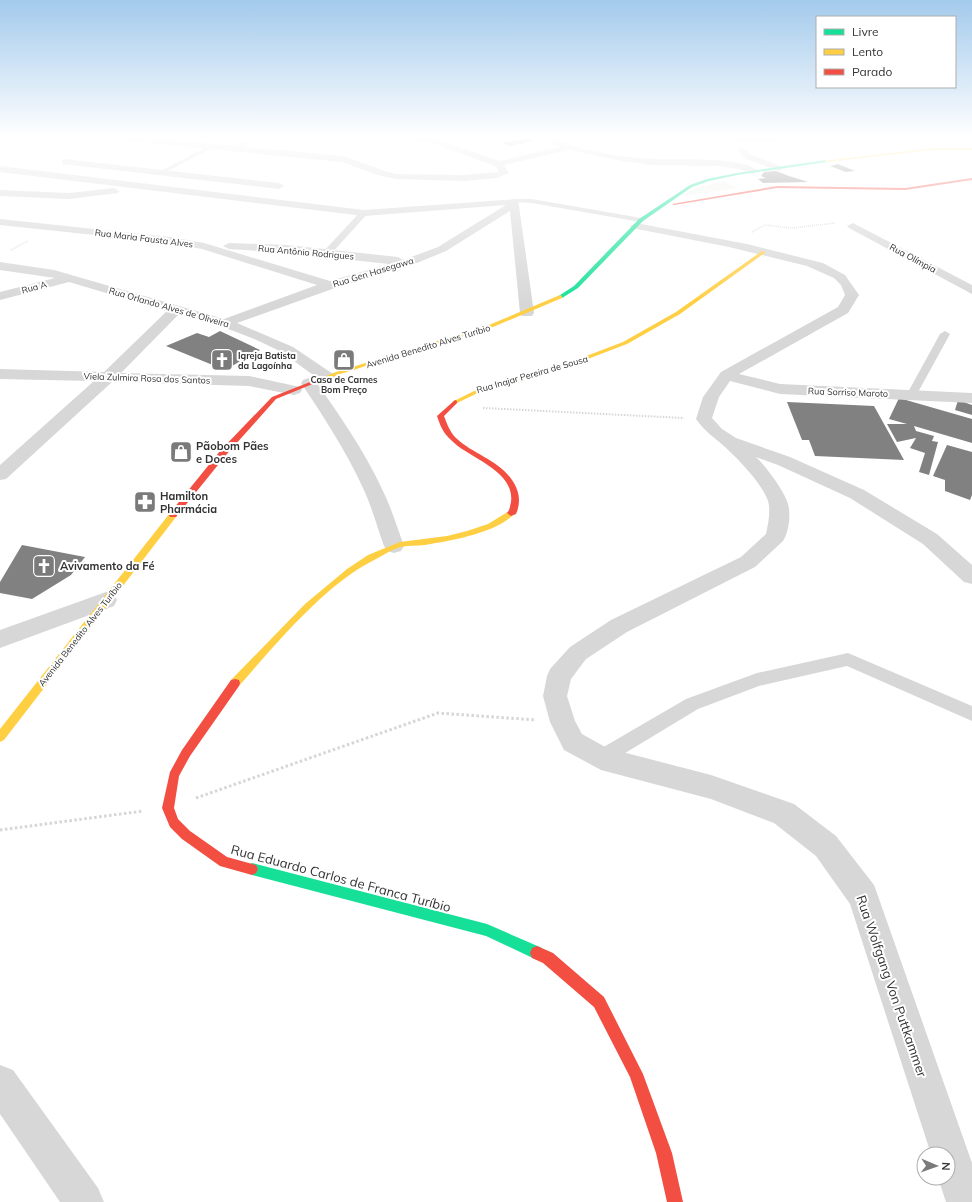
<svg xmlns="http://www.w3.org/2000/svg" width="972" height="1202" font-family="Mulish,sans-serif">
  <rect width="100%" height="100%" fill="#fff"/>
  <!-- green -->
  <path fill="#f1f5ed" d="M724 181 737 188 685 196V193L703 186Z"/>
  <!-- building -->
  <g fill="#818181">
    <path d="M525 138 533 141 510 146 502 143Z"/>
    <path d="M838 164 855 171 846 172 830 166Z"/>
    <path d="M776 171 789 176 808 182 763 183 758 179 766 178 761 176 764 172Z"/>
    <path d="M220 331 260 350 225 370 166 346 197 333 209 337Z"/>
    <path d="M899 398 972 419V443L914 426 916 431 934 436 932 441 938 442 929 475 919 472 925 453 910 448 916 438 897 442 887 424H907L889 419Z"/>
    <path d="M958 400 972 405V415L955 410Z"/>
    <path d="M787 402 874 406 904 460 815 456 809 440H802Z"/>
    <path d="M947 445 972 452V495L970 500 945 491V480L933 476Z"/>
    <path d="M22 545 85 557 71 575 32 599 0 593V582Z"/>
  </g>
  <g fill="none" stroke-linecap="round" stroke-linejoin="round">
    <!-- path-far3 -->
    <path stroke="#d6d6d6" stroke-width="1" stroke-dasharray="1 1" stroke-linecap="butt" d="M0 139 21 136"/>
    <!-- path-far2 -->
    <g stroke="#d6d6d6" stroke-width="1.5" stroke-dasharray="1 1" stroke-linecap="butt">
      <path d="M752 232 765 225 792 228 835 223"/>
      <path d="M11 250 28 241"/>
    </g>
    <!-- path-far1 -->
    <path stroke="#d6d6d6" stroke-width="2" stroke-dasharray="1.5 1.5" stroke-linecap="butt" d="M483 408 684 418"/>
    <!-- path -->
    <g stroke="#d6d6d6" stroke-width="3" stroke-dasharray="2.5 2.5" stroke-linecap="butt">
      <path d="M196 798 438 713 536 720"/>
      <path d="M0 830 143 811"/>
    </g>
    <!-- lane -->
    <g fill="#d7d7d7" fill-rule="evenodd">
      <path d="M259 136H267L236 149 231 148Z"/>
      <path d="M214 143 216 144V146L162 174 157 173Z"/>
      <path d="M514 199H532L641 218 645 220 641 222 532 203 512 202V200Z"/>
      <path d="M361 211 368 213 330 255H324V251Z"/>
      <path d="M945 331 950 334 917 394 916 396H908L907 394 940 334Z"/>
      <path d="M848 653 972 706V721L847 666 759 686 698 709 607 764 601 766 595 764 592 758 595 752 686 699 757 673Z"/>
    </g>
    <!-- street -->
    <g fill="#d7d7d7" fill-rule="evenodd">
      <path d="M102 136H130L343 156 385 171 396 174 465 175 499 172 495 166 432 143 406 139 402 136H419L437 139 500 161 559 147 530 136C547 135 564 143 580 148 605 154 630 158 656 159 677 160 744 156 758 171L753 174 740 169 718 166 653 165 622 161 569 150 504 165 509 173 496 178 465 181 396 179 378 175 342 162 106 139Z"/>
      <path d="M682 136H796L776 142 686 139Z"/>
      <path d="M887 136H902L898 139H887Z"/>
      <path d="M741 146 752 155 784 168 779 171 746 159 737 149Z"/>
      <path d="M65 159 279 183 284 186 279 189 62 164V160Z"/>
      <path d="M0 166 364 210 518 199 534 313 532 316H522L520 313 510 211 446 251 412 265 335 288 237 323 293 347 333 374 336 377 333 380C318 384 297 361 283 353 251 335 214 324 179 314L121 373 249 376 300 387 302 390 300 393 294 395 249 386 112 382 6 479 0 480V465L94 381 0 379V369L104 372 167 311 69 282 0 300V292L55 278 0 270V262L54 270 224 319 317 285 202 249 170 243 0 225V219L170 237 204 243 330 281 389 264 287 253 229 249 223 246 229 243 287 245 398 257 403 260 438 247 506 205 364 216 0 172Z"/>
      <path d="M114 188 119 191 118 193 69 199 0 196V190L69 193Z"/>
      <path d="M636 223 747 244 823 263 845 275 859 295 848 313 739 374 780 384 972 393V403L780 394 730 381 719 397 712 418 722 429 736 438 790 457 864 490 937 534 972 565V584L964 582 923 544 850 498 778 465 756 457C765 465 785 492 788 504 791 514 789 532 783 541L755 567 627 632 586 659 571 679 567 696 575 721 582 734 607 748 711 775 794 804 836 836 874 885 878 896 972 1163V1202H946L938 1178H948V1154H931L850 904 816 856 774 823 711 799 601 770 564 750 550 722 543 696 547 676 550 669 570 647 611 620 741 557 766 534C768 524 770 515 769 506 768 489 737 458 725 447 713 436 706 433 696 419L703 397 721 372 838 307 845 295 841 285 834 278 807 266 729 247 632 228 630 226Z"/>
      <path d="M853 223 972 285V294L849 228 847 226Z"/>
      <path d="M309 378 315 380C339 415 364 450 382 489 391 507 397 527 404 546L401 551 394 553 387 551 384 546C377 527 372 507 363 488 346 451 324 417 301 383L303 380Z"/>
      <path d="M106 592 114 594 117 600 114 606 0 648V630Z"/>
      <path d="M0 1065 13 1070 98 1188 104 1202H60L0 1114Z"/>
    </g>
    <!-- fast -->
    <g fill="#16e098" fill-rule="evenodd">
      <path d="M826 160 827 162 737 175 709 181 692 187 643 221 578 288 562 298 557 297 574 286 639 219 690 185 707 179 737 173Z"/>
      <path d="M252 863 487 924 542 948 544 953 542 958 537 960 486 936 252 875 248 873 246 869 248 865Z"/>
    </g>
    <!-- slow -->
    <g fill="#ffcf43" fill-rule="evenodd">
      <path d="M932 148H972V150H932L826 162 824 161Z"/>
      <path d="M762 251 766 252 680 314 627 344 585 360 484 390 457 403H453L452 402 480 388 581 358 623 342 676 312Z"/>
      <path d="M560 295 562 296V298L493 327 340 374 319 382 314 381 336 372 489 325Z"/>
      <path d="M511 510 514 511 515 513C498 533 450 541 425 545 417 546 409 545 401 547 392 549 384 555 376 559 325 584 276 644 239 686L235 687 231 686 230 683 231 680 305 604 347 569 368 555 400 542 447 536 467 531 488 524Z"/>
      <path d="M173 512 176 513 177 515 176 517 4 740 0 742V729L170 513Z"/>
    </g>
    <!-- jam -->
    <g fill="#f24e42" fill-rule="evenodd">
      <path d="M972 178V180L905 190 777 188 674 205 672 204 777 186 905 188Z"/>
      <path d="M315 380 320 381 276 399 226 455 176 517H170L169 515 170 513 220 451 272 397Z"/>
      <path d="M455 400 457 401V403L444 416C447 424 450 432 456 438 475 456 504 461 516 487 520 496 520 505 516 514L511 516 507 513C510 510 510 506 511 502 515 470 468 458 451 440 443 433 440 425 437 416Z"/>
      <path d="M235 679 239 680 240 683 239 686 190 756 179 776 174 808 178 819 190 831 227 857 256 865 258 869 256 873 252 875 220 866 182 839 170 827 162 808 170 772 182 750 231 680Z"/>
      <path d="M537 946 553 953 604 997 643 1074 672 1153 683 1202H667L656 1153 630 1077 594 1007 543 963 532 958 530 953 532 948Z"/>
    </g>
  </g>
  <!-- sky -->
  <linearGradient id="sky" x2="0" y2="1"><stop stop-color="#a3caec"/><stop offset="0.45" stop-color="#fff"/><stop offset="1" stop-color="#fff" stop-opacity="0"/></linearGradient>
  <rect width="972" height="304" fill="url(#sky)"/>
  <!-- icons -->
  <defs>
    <g id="church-square" transform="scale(1.15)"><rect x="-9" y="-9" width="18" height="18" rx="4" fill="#7a7a7a" stroke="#fff"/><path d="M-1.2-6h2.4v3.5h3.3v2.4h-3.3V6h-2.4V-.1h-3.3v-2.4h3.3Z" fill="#fff"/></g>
    <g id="shop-square" transform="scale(1.15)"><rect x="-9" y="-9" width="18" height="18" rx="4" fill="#7a7a7a" stroke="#fff"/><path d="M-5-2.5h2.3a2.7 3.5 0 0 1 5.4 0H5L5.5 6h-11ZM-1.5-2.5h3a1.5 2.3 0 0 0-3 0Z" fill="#fff"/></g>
    <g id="pharmacy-square" transform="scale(1.15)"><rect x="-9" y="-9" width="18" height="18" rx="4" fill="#7a7a7a" stroke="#fff"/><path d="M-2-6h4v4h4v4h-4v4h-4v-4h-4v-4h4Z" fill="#fff"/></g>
  </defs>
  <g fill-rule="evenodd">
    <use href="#church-square" x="222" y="360"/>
    <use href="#shop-square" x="344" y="360"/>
    <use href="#shop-square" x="181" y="452"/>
    <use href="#pharmacy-square" x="145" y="502"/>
    <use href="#church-square" x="44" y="566"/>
  </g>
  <g text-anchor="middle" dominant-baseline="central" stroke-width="4" stroke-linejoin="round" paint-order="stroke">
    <!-- far-street labels -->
    <g font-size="9" fill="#333" stroke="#fff">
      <text transform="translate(144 238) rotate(7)">Rua Maria Fausta Alves</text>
      <text transform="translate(306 252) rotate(5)">Rua Antônio Rodrigues</text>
      <text transform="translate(913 258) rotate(28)">Rua Olímpia</text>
      <text transform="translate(373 272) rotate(-17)">Rua Gen Hasegawa</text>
      <text transform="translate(34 287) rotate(-15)">Rua A</text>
      <text transform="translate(169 307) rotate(16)">Rua Orlando Alves de Oliveira</text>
      <text transform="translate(428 346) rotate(-17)">Avenida Benedito Alves Turíbio</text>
      <text transform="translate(532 374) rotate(-16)">Rua Inajar Pereira de Sousa</text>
      <text transform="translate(147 378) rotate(2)">Viela Zulmira Rosa dos Santos</text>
      <text transform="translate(848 392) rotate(2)">Rua Sorriso Maroto</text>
      <text transform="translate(80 634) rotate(-52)">Avenida Benedito Alves Turíbio</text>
    </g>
    <!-- far-poi labels -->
    <g font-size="9" font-weight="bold" fill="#333" stroke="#fff" text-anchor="start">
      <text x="238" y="355">Igreja Batista<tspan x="238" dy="10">da Lagoínha</tspan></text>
      <text x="344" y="379" text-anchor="middle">Casa de Carnes<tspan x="344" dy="10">Bom Preço</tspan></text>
    </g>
    <!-- poi labels -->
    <g font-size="11" font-weight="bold" fill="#333" stroke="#fff" text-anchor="start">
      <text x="196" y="446">Pãobom Pães<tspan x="196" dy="13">e Doces</tspan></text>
      <text x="160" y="496">Hamilton<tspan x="160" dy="13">Pharmácia</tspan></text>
      <text x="60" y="566">Avivamento da Fé</text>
    </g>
    <!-- near-street labels -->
    <g font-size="13" fill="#333" stroke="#fff">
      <text transform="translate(341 878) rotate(15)">Rua Eduardo Carlos de Franca Turíbio</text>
      <text transform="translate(892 986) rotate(71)">Rua Wolfgang Von Puttkammer</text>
    </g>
  </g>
  <!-- legend -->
  <rect x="816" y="16" width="140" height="72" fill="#ffffff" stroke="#adadad"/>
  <rect x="824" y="29" width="20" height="6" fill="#16e098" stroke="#adadad"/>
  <text x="852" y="36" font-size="12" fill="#333333">Livre</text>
  <rect x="824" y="49" width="20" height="6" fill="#ffcf43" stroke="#adadad"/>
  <text x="852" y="56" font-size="12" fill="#333333">Lento</text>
  <rect x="824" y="69" width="20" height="6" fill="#f24e42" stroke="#adadad"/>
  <text x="852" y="76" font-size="12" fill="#333333">Parado</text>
  <!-- north arrow -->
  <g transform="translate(936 1166) rotate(92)"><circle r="19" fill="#ffffff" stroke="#adadad"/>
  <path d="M0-3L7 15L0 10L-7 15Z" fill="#7a7a7a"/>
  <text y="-6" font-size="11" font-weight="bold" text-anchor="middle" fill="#333333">N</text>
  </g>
</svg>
